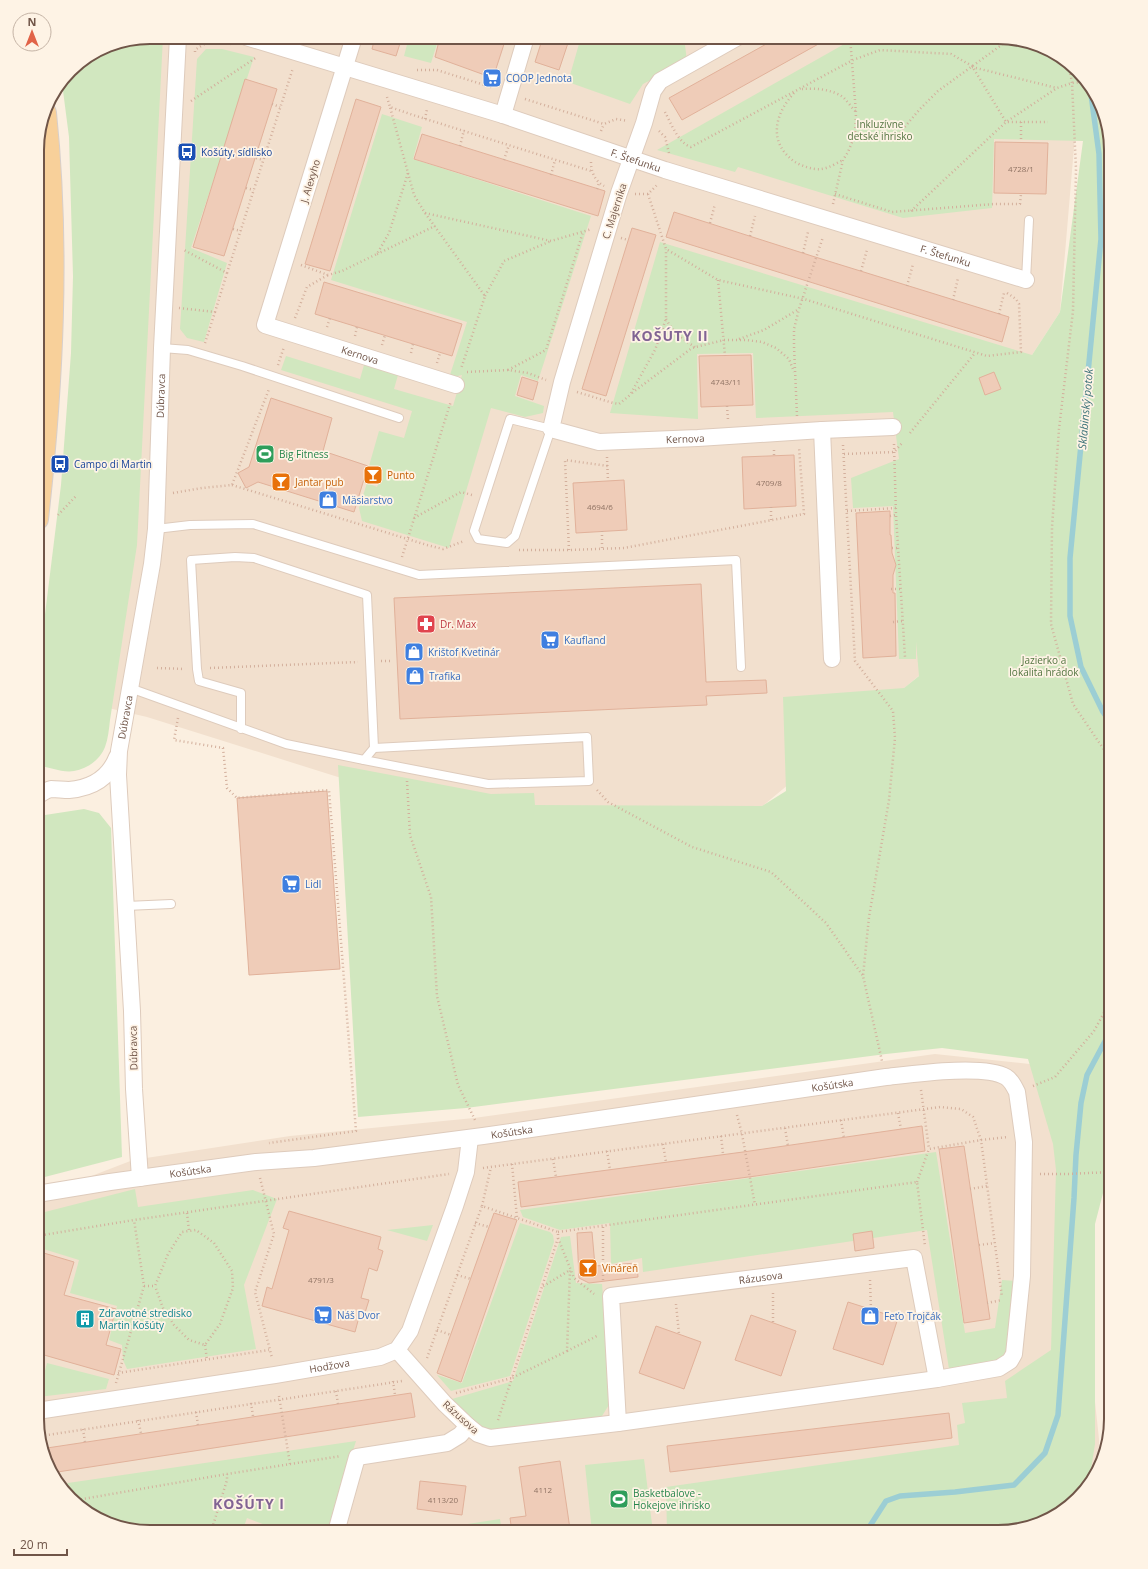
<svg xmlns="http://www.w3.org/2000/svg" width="1148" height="1569" font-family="'Open Sans',sans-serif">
  <rect width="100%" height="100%" fill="#fbefe0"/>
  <!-- residential -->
  <g fill="#f2e0ce">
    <path d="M150 37H1005L1055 52 1080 77 1060 312 1032 355 945 654 729 834 338 777 147 717 52 695 85 248 75 65 107 46Z"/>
    <path d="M935 1054 1039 1065 1082 1281 1099 1439V1465L1096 1475 1055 1517 998 1532H143L93 1517 52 1476 37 1419V1197L133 1160 290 1136 474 1118Z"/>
  </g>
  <!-- green -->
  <g fill="#d1e7bf">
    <path d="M150 37H163L137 545 110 720C109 729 108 739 105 747 100 760 87 769 74 771 63 773 48 767 37 765V679L61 485 71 353 73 276 69 137 62 83 75 65 107 46Z"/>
    <path d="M409 37H439L431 63 404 56Z"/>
    <path d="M581 37H699L685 45 687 61 643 84 630 104 568 82Z"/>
    <path d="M855 38 1008 44 1009 38 1055 52 1096 93 1111 150V1170H1109L1095 1224V1444L1089 1482 1055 1517 998 1532H667L666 1487 959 1445 957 1425 965 1423 962 1403 1007 1398 1005 1381 1051 1350 1056 1170 1053 1144 1028 1059 942 1048 886 1054 466 1108 358 1117 338 765 491 794 534 793 535 805 762 806 786 791 783 697 904 688 919 676 916 642V659H899L893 506 853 508 851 478 899 459 893 412 756 418 753 353 697 354 698 419 610 413 660 242 1032 355 1060 312 1083 141 994 139 992 208 903 218 738 167 735 172 657 150Z"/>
    <path d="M206 49H222L254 57 191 248 227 263 204 342 187 338 180 329 197 59Z"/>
    <path d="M382 114 422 127 413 159 591 216 538 381 521 375 515 396 544 406 543 413 525 417 491 408 449 548 362 521 359 508 367 483 377 487 383 471 369 466 379 431 404 438 412 411 281 370 286 356 360 379 364 365 398 375 394 389 453 406 462 375 449 378 467 322 331 280Z"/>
    <path d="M37 158 40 199 42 278H39L37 275Z"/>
    <path d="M84 809 99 813 111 828 122 1157 37 1179V818L45 815Z"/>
    <path d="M936 1152 965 1333 995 1328 1002 1280 1017 1281 1012 1351 1002 1360 949 1369 927 1230 643 1272 642 1258 611 1264 610 1223 560 1230 523 1217 520 1210Z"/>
    <path d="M135 1189 138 1207 253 1190 277 1199 244 1285 256 1349 127 1369 123 1360 122 1345 109 1340 117 1306 70 1293 79 1260 37 1247V1214Z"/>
    <path d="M520 1223 550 1232 553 1235 554 1242 510 1376 451 1391 437 1375 462 1383Z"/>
    <path d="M433 1225 427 1241 387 1230Z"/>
    <path d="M570 1236 576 1283 602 1284 612 1400 602 1416 501 1431 481 1429 452 1399 513 1381 561 1237Z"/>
    <path d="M47 1363 109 1379 106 1389 38 1397Z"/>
    <path d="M356 1441 327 1532H284L247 1518 242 1532H143L93 1517 61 1484Z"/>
    <path d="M644 1459 653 1532H592L585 1465Z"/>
    <path d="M500 1519 502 1532H416Z"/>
  </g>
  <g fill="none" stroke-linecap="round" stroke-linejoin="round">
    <!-- stream -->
    <g stroke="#9cced4" stroke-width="5.5">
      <path d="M1090 87 1099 154 1101 239 1070 558V616L1081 667 1103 712 1111 723"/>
      <path d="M866 1532 886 1501 900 1496 955 1492 1014 1485 1045 1453 1058 1415 1074 1198 1076 1155 1081 1103 1087 1075 1111 1030"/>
    </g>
  </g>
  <!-- building -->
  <g fill="#efccb8" stroke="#e1b19a">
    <path d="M375 37H402L396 56 372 49Z"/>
    <path d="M440 37H492L505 41 493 78 435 57Z"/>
    <path d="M543 37H570L559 70 535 62Z"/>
    <path d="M779 37H831L682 120 669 98Z"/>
    <path d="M245 79 277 89 224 256 193 247Z"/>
    <path d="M356 99 381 107 330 271 305 264Z"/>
    <path d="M422 134 605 191 598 216 414 159Z"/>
    <path d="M995 142 1048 143 1046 194 994 193Z"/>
    <path d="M674 212 812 256 1009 317 1002 342 666 237Z"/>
    <path d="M632 228 656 235 606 396 582 389Z"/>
    <path d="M324 282 462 324 452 356 315 314Z"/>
    <path d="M751 355 753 405 701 407 699 356Z"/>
    <path d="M994 372 1001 389 985 395 979 378Z"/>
    <path d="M522 377 538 382 533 400 517 395Z"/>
    <path d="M271 398 332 418 323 451 368 466 354 512 258 482 246 488 238 473 249 467Z"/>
    <path d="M794 455 796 506 744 509 742 457Z"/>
    <path d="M624 480 627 530 576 533 573 483Z"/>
    <path d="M890 511V535H891L892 553 896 565 893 575V593H895L896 656 863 658 856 513Z"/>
    <path d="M701 584 706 682 766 680 767 693 706 696 707 705 400 719 394 598Z"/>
    <path d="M327 791 340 969 249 975 237 798Z"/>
    <path d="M922 1126 925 1151 756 1176 521 1207 518 1182 743 1152Z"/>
    <path d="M964 1146 990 1319 964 1323 939 1149Z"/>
    <path d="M289 1211 381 1237 378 1249 383 1251 377 1271 369 1268 361 1298 369 1300 363 1319 359 1317 355 1332 262 1306 267 1287 272 1289 289 1230 283 1228Z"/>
    <path d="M494 1213 517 1220 461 1382 437 1373Z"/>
    <path d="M872 1231 874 1248 855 1251 853 1234Z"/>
    <path d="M592 1232 595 1266 637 1263 638 1277 589 1283 579 1278 577 1233Z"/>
    <path d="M37 1251 74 1262 64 1295 116 1309 106 1345 121 1349 114 1375 37 1353Z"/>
    <path d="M848 1302 898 1318 883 1365 833 1349Z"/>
    <path d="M751 1315 796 1331 781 1376 735 1360Z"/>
    <path d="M656 1326 701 1342 684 1389 639 1373Z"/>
    <path d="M411 1393 415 1417 51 1473 49 1463 47 1448Z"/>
    <path d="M949 1413 952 1438 670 1472 667 1446Z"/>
    <path d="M560 1461 570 1529H567V1532H512L510 1518 526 1516 519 1467Z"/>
    <path d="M420 1481 466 1486 462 1515 417 1509Z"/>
  </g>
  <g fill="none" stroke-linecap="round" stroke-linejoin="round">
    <!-- service casing -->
    <g stroke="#decbbc" stroke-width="10">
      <g id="service">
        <path d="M287 50 292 37"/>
        <path d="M1026 280 1029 220"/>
        <path d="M37 283 48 294"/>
        <path d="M162 348 188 350 242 366 399 418"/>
        <path d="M510 419 551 429 515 536 507 543 478 539 474 531Z"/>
        <path d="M156 529 190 525 253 524 419 575 736 560 741 667"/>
        <path d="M130 688 286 744 364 760 374 748 367 595 254 558 235 557 191 560 197 669 199 681 241 693V729"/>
        <path d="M364 760 488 784 589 781 587 737 374 748"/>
        <path d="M126 906 171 904"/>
      </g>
    </g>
    <!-- minor casing -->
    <g stroke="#decbbc" stroke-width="18">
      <g id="minor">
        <path id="s1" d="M246 37 503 115 665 170 1026 280"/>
        <path id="s2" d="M354 37 265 325 456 385"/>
        <path id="s3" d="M738 37 660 81 653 91 644 123 619 193 562 382 551 429 599 442 698 438 822 430 893 427"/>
        <path d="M503 115 526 37"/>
        <path d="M822 430 832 659"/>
        <path d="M37 796C41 794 46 790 51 789 57 789 63 790 69 790 92 788 109 778 117 757"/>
        <path id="s4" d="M140 1178 134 1089 132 1011 118 775 119 751 152 564 156 529 162 348 178 37"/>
        <path id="s5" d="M37 1194 110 1182 256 1162 314 1158 483 1136 886 1077C913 1074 984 1064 1006 1077 1011 1080 1014 1086 1017 1092L1024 1142 1022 1276 1014 1354 1010 1361 999 1368 937 1379 618 1423 490 1438 478 1434 468 1426 445 1404 397 1350"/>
        <path id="s6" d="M37 1411 275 1375 380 1357 397 1350 410 1331 455 1206 466 1172 470 1138"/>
        <path id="s7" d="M618 1423 611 1296 914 1258 937 1379"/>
        <path d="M336 1532 357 1457 447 1443 460 1435 468 1426"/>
      </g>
    </g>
    <!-- primary casing -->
    <g stroke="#d7cfcc" stroke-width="24">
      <path id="primary" d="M37 519C52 384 59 249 45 113"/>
    </g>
    <!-- path -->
    <g stroke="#d3af9c" stroke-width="2.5" stroke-dasharray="1 3" stroke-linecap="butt">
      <path d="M685 41 692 37"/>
      <path d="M195 52V50C209 40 215 39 231 44"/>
      <path d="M1069 66 1072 83 1076 169 1073 311 1059 429 1052 527 1051 624 1073 704 1111 760"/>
      <path d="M972 67 1057 88"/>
      <path d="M417 70H437L494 88"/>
      <path d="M802 89C815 88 833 89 844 98 848 102 852 108 856 112"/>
      <path d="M794 93C774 115 768 143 795 162 802 166 813 170 821 169 829 168 837 163 843 160"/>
      <path d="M387 97 390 107 413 115 591 171"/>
      <path d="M525 99 604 124 616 119 628 121"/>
      <path d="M191 101 257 57"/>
      <path d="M272 104 280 107"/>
      <path d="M665 112C671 123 678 143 691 147L853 60 880 50 951 54 972 66 1006 122H1048"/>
      <path d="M425 119 427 109"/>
      <path d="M1021 122V142"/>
      <path d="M601 131 604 124"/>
      <path d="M659 131 665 137 669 153"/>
      <path d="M897 136 920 109 938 91 1007 41V38"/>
      <path d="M460 146 464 130"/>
      <path d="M256 158 263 160"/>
      <path d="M504 160 509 145"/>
      <path d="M591 162C591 172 595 181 604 186"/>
      <path d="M408 173 414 195 425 213 485 296 461 369"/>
      <path d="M551 175 555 160"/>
      <path d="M246 188 254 190"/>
      <path d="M597 189 599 183"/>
      <path d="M635 194H648L657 185"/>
      <path d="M648 194 666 249 718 280 804 299 987 356 1021 352 1019 304 1016 299 1007 293"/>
      <path d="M835 194 892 212 994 204H1020L1021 194"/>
      <path d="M833 204 843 160 848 152 855 135 856 113 850 37"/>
      <path d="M911 211 1006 122 1057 88 1072 83 1084 82"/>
      <path d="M425 213 551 241 592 229"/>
      <path d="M710 223 715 204"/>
      <path d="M233 229 241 231"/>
      <path d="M750 236 755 216"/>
      <path d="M621 238 628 240"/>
      <path d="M803 253 808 232"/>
      <path d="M377 254 435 226"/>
      <path d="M301 265 328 275 342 271 377 254 389 233 408 173 390 107"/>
      <path d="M861 271 867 250"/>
      <path d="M227 273 293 68"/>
      <path d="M718 280 725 356"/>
      <path d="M907 286 913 264"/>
      <path d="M485 296 504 261 551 241"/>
      <path d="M953 300 958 278"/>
      <path d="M179 308 215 312 227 273 184 250"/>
      <path d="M999 314 1004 293"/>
      <path d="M295 318 307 287 328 275"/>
      <path d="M666 319C673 332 682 339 695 347"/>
      <path d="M327 327 330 318"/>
      <path d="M355 336 357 327"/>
      <path d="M739 339 764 330 799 309 823 237"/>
      <path d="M205 343 215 312"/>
      <path d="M382 345 385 335"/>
      <path d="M411 353 413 344"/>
      <path d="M437 363 440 353"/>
      <path d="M278 365 284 347"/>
      <path d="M508 370 546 350 583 232"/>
      <path d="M467 372 508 370 528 373 546 380"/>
      <path d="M577 392 613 403 619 404 630 395 655 350 666 319V249"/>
      <path d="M632 393 692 348 724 340H746L762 342 776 348 789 359 794 372"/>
      <path d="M727 406 728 420"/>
      <path d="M797 416 794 346V329L799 309"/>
      <path d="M910 433 975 353"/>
      <path d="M894 444 896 515 905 657"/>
      <path d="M843 445 855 661 893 711 895 738 889 800 869 917 863 976 882 1061"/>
      <path d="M774 450V456"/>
      <path d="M844 454 894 452 903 442"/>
      <path d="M607 457 608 481"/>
      <path d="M232 485 427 545 443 549 464 541"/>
      <path d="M173 493 202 488 232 485 269 389"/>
      <path d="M771 507V520"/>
      <path d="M847 511 896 508"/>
      <path d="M58 515 77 495"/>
      <path d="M890 516 896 515"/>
      <path d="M414 518 461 492 472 495"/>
      <path d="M602 531V548"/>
      <path d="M892 548H899"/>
      <path d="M519 550H569L624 548 804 514 799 447"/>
      <path d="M569 550 565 460 608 466"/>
      <path d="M402 557 451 401"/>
      <path d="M891 589H901"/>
      <path d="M893 622 903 621"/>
      <path d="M381 661H393"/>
      <path d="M157 668 185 669"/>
      <path d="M210 668 358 662"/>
      <path d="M178 718 174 740 223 748 227 788 237 798 329 790 356 1131 269 1143"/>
      <path d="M407 781 410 835 431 897 437 996 458 1085 476 1122"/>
      <path d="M597 790 608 802 692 847 771 872 826 923 863 976"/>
      <path d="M1033 1086 1055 1077 1094 1031 1111 1000"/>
      <path d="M921 1090 929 1149"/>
      <path d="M898 1113 901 1129"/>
      <path d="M737 1115 742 1134 755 1205"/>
      <path d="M841 1120 844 1138"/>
      <path d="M785 1128 788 1146"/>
      <path d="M721 1136 723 1154"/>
      <path d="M663 1144 666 1162"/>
      <path d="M607 1151 610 1170"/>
      <path d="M553 1159 556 1177"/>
      <path d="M512 1164 517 1218"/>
      <path d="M483 1168 940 1107 961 1109 973 1117 981 1140 1002 1297"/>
      <path d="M1040 1174H1067L1111 1172"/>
      <path d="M260 1178 274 1234 255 1292 272 1358"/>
      <path d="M917 1182 929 1149 981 1140 1008 1137"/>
      <path d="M970 1189 987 1186"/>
      <path d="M482 1206 491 1167"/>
      <path d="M187 1213 189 1231"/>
      <path d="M475 1223 489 1227"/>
      <path d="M603 1227V1283"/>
      <path d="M558 1232 917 1182 925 1246"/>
      <path d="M37 1236 134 1220 449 1174"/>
      <path d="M558 1238 574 1278 594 1294"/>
      <path d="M979 1245 995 1243"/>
      <path d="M457 1275 471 1279"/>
      <path d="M870 1280 871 1310"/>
      <path d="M144 1286H155L168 1254 182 1232 196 1230 214 1243 232 1271 233 1288 220 1324 205 1345 189 1340 174 1325 163 1308 155 1286"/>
      <path d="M773 1293V1322"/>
      <path d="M987 1303 1002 1300"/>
      <path d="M676 1304 679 1334"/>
      <path d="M437 1330 451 1335"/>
      <path d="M205 1345 207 1360"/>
      <path d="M567 1351 597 1336"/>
      <path d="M427 1358 482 1206 558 1232V1238L512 1378 567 1351 570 1270 542 1287"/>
      <path d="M118 1373 269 1350"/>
      <path d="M393 1381 395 1395"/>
      <path d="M116 1383 144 1286 134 1220"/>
      <path d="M336 1391 338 1404"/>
      <path d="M456 1393 512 1378"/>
      <path d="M279 1396 290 1464"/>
      <path d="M251 1403 253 1416"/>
      <path d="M196 1412 198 1425"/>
      <path d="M138 1420 141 1433"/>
      <path d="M498 1420 512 1378"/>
      <path d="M83 1429 85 1442"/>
      <path d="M41 1436 402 1381"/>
      <path d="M77 1500 227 1474 341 1456"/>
      <path d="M211 1532 227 1480V1474"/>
    </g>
    <!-- service -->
    <use href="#service" stroke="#fff" stroke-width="8"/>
    <!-- minor -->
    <use href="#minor" stroke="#fff" stroke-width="16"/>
    <!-- primary -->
    <use href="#primary" stroke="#f8d09a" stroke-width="22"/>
  </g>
  <!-- icons -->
  <defs>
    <g id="supermarket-square" transform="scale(1)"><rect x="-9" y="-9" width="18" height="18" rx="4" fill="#3f7fe0" stroke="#fef3e5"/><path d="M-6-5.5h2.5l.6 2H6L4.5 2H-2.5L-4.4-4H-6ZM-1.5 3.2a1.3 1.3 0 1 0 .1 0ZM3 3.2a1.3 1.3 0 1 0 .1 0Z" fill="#fff"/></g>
    <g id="bus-square" transform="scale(1)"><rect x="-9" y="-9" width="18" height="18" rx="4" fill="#1a4fb4" stroke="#fef3e5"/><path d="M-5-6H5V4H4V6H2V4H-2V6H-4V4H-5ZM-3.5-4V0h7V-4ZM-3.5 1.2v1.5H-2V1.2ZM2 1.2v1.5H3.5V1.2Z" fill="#fff"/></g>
    <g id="stadium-square" transform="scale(1)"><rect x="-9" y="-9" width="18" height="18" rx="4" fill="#2e9e5b" stroke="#fef3e5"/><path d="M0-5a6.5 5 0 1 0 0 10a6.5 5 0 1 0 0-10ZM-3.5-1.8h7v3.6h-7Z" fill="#fff"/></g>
    <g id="bar-square" transform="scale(1)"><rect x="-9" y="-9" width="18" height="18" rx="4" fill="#e8710a" stroke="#fef3e5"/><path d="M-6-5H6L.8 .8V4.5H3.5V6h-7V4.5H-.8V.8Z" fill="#fff"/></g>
    <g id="shop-square" transform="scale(1)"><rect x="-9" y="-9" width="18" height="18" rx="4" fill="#3f7fe0" stroke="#fef3e5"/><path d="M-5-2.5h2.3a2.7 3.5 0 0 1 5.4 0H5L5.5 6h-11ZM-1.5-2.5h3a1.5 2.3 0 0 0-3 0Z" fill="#fff"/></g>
    <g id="pharmacy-square" transform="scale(1)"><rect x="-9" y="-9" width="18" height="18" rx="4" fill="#e0444e" stroke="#fef3e5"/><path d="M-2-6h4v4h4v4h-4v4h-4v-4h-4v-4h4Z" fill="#fff"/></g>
    <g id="building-square" transform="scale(1)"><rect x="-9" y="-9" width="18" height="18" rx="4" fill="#0f9aa8" stroke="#fef3e5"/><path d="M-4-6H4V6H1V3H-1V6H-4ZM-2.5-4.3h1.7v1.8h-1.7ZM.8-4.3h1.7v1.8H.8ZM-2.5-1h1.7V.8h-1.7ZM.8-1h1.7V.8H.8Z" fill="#fff"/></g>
  </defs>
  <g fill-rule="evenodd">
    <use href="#supermarket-square" x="492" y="78"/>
    <use href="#bus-square" x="187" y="152"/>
    <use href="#stadium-square" x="265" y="454"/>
    <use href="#bus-square" x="60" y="464"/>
    <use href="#bar-square" x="373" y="475"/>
    <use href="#bar-square" x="281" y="482"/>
    <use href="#shop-square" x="328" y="500"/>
    <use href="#pharmacy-square" x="426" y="624"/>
    <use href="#supermarket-square" x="550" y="640"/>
    <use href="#shop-square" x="414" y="652"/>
    <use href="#shop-square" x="415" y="676"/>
    <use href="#supermarket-square" x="291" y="884"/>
    <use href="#bar-square" x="588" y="1268"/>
    <use href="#supermarket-square" x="323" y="1315"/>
    <use href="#shop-square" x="870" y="1316"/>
    <use href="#building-square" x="85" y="1319"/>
    <use href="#stadium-square" x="619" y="1499"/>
  </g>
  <g text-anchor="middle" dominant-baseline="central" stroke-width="3.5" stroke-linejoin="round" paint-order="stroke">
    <!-- number labels -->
    <g font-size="8" fill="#907364">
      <text x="1021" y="168">4728/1</text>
      <text x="726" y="381">4743/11</text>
      <text x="769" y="482">4709/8</text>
      <text x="600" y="506">4694/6</text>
      <text x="321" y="1279">4791/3</text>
      <text x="543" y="1489">4112</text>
      <text x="443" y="1499">4113/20</text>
    </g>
    <!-- shop labels -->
    <g font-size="10" fill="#366cbe" stroke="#fef3e5" text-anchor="start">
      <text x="506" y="78">COOP Jednota</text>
      <text x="342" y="500">Mäsiarstvo</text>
      <text x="564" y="640">Kaufland</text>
      <text x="428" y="652">Krištof Kvetinár</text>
      <text x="429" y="676">Trafika</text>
      <text x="305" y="884">Lidl</text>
      <text x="337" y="1315">Náš Dvor</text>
      <text x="884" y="1316">Feťo Trojčák</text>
    </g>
    <!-- park labels -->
    <g font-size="10" fill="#547642" stroke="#fef3e5">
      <text x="880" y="124">Inkluzívne<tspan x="880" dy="12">detské ihrisko</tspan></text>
      <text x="1044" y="660">Jazierko a<tspan x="1044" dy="12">lokalita hrádok</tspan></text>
    </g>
    <!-- transit labels -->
    <g font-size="10" fill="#164399" stroke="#fef3e5" text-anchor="start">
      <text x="201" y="152">Košúty, sídlisko</text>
      <text x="74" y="464">Campo di Martin</text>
    </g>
    <!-- street labels -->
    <g font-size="10" fill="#705548" stroke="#fef3e5">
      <text stroke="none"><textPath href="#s1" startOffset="409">F. Štefunku</textPath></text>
      <text transform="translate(310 181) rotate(-73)">J. Alexyho</text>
      <text transform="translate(614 211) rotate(-72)">C. Majerníka</text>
      <text stroke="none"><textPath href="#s1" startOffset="733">F. Štefunku</textPath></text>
      <text stroke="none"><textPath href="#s2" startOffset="401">Kernova</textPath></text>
      <text stroke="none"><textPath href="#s4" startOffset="786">Dúbravca</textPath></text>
      <text stroke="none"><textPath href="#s3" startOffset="591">Kernova</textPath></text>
      <text stroke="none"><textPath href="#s4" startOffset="462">Dúbravca</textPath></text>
      <text transform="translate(133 1048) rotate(-91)">Dúbravca</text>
      <text stroke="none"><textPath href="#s5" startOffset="803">Košútska</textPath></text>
      <text stroke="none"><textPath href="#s5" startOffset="479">Košútska</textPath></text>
      <text stroke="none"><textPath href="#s5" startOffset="155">Košútska</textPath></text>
      <text stroke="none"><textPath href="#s7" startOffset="278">Rázusova</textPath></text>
      <text stroke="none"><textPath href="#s6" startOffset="296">Hodžova</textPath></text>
      <text transform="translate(461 1417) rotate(42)">Rázusova</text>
    </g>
    <!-- leisure labels -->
    <g font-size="10" fill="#27864d" stroke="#fef3e5" text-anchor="start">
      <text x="279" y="454">Big Fitness</text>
      <text x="633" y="1493">Basketbalove -<tspan x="633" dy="12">Hokejove ihrisko</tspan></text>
    </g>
    <!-- food labels -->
    <g font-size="10" fill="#c56008" stroke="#fef3e5" text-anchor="start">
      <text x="387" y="475">Punto</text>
      <text x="295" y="482">Jantar pub</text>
      <text x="602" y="1268">Vináreň</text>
    </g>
    <!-- health labels -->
    <g font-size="10" fill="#be3a42" stroke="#fef3e5" text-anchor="start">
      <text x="440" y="624">Dr. Max</text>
    </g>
    <!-- culture labels -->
    <g font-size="10" fill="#0d838f" stroke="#fef3e5" text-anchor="start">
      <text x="99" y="1313">Zdravotné stredisko<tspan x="99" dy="12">Martin Košúty</tspan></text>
    </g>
    <!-- water labels -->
    <g font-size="11" font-style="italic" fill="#40757c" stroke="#fef3e5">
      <text transform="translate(1085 409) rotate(-85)">Sklabinský potok</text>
    </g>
    <!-- district labels -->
    <g font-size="14" font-weight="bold" letter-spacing="1" fill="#816494" stroke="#fef3e5">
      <text x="670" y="335">KOŠÚTY II</text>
      <text x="249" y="1503">KOŠÚTY I</text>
    </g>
  </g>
  <!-- crop -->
  <path d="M0 0H1148V1569H0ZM150 44H998A106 106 0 0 1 1104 150V1419A106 106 0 0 1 998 1525H150A106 106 0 0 1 44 1419V150A106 106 0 0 1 150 44Z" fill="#fef3e5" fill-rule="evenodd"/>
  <path fill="none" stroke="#705548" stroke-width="2" d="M150 44H998A106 106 0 0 1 1104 150V1419A106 106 0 0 1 998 1525H150A106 106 0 0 1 44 1419V150A106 106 0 0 1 150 44Z"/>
  <!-- north arrow -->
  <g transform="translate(32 32)"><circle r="19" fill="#fef3e5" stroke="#c5b4a6"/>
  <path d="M0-3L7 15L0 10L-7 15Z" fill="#e16348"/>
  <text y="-6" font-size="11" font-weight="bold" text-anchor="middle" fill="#705548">N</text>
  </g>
  <!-- scale -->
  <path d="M14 1549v6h53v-6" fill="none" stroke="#705548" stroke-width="2"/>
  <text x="20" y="1549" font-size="12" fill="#705548" stroke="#fef3e5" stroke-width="3" paint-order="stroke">20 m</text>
</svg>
